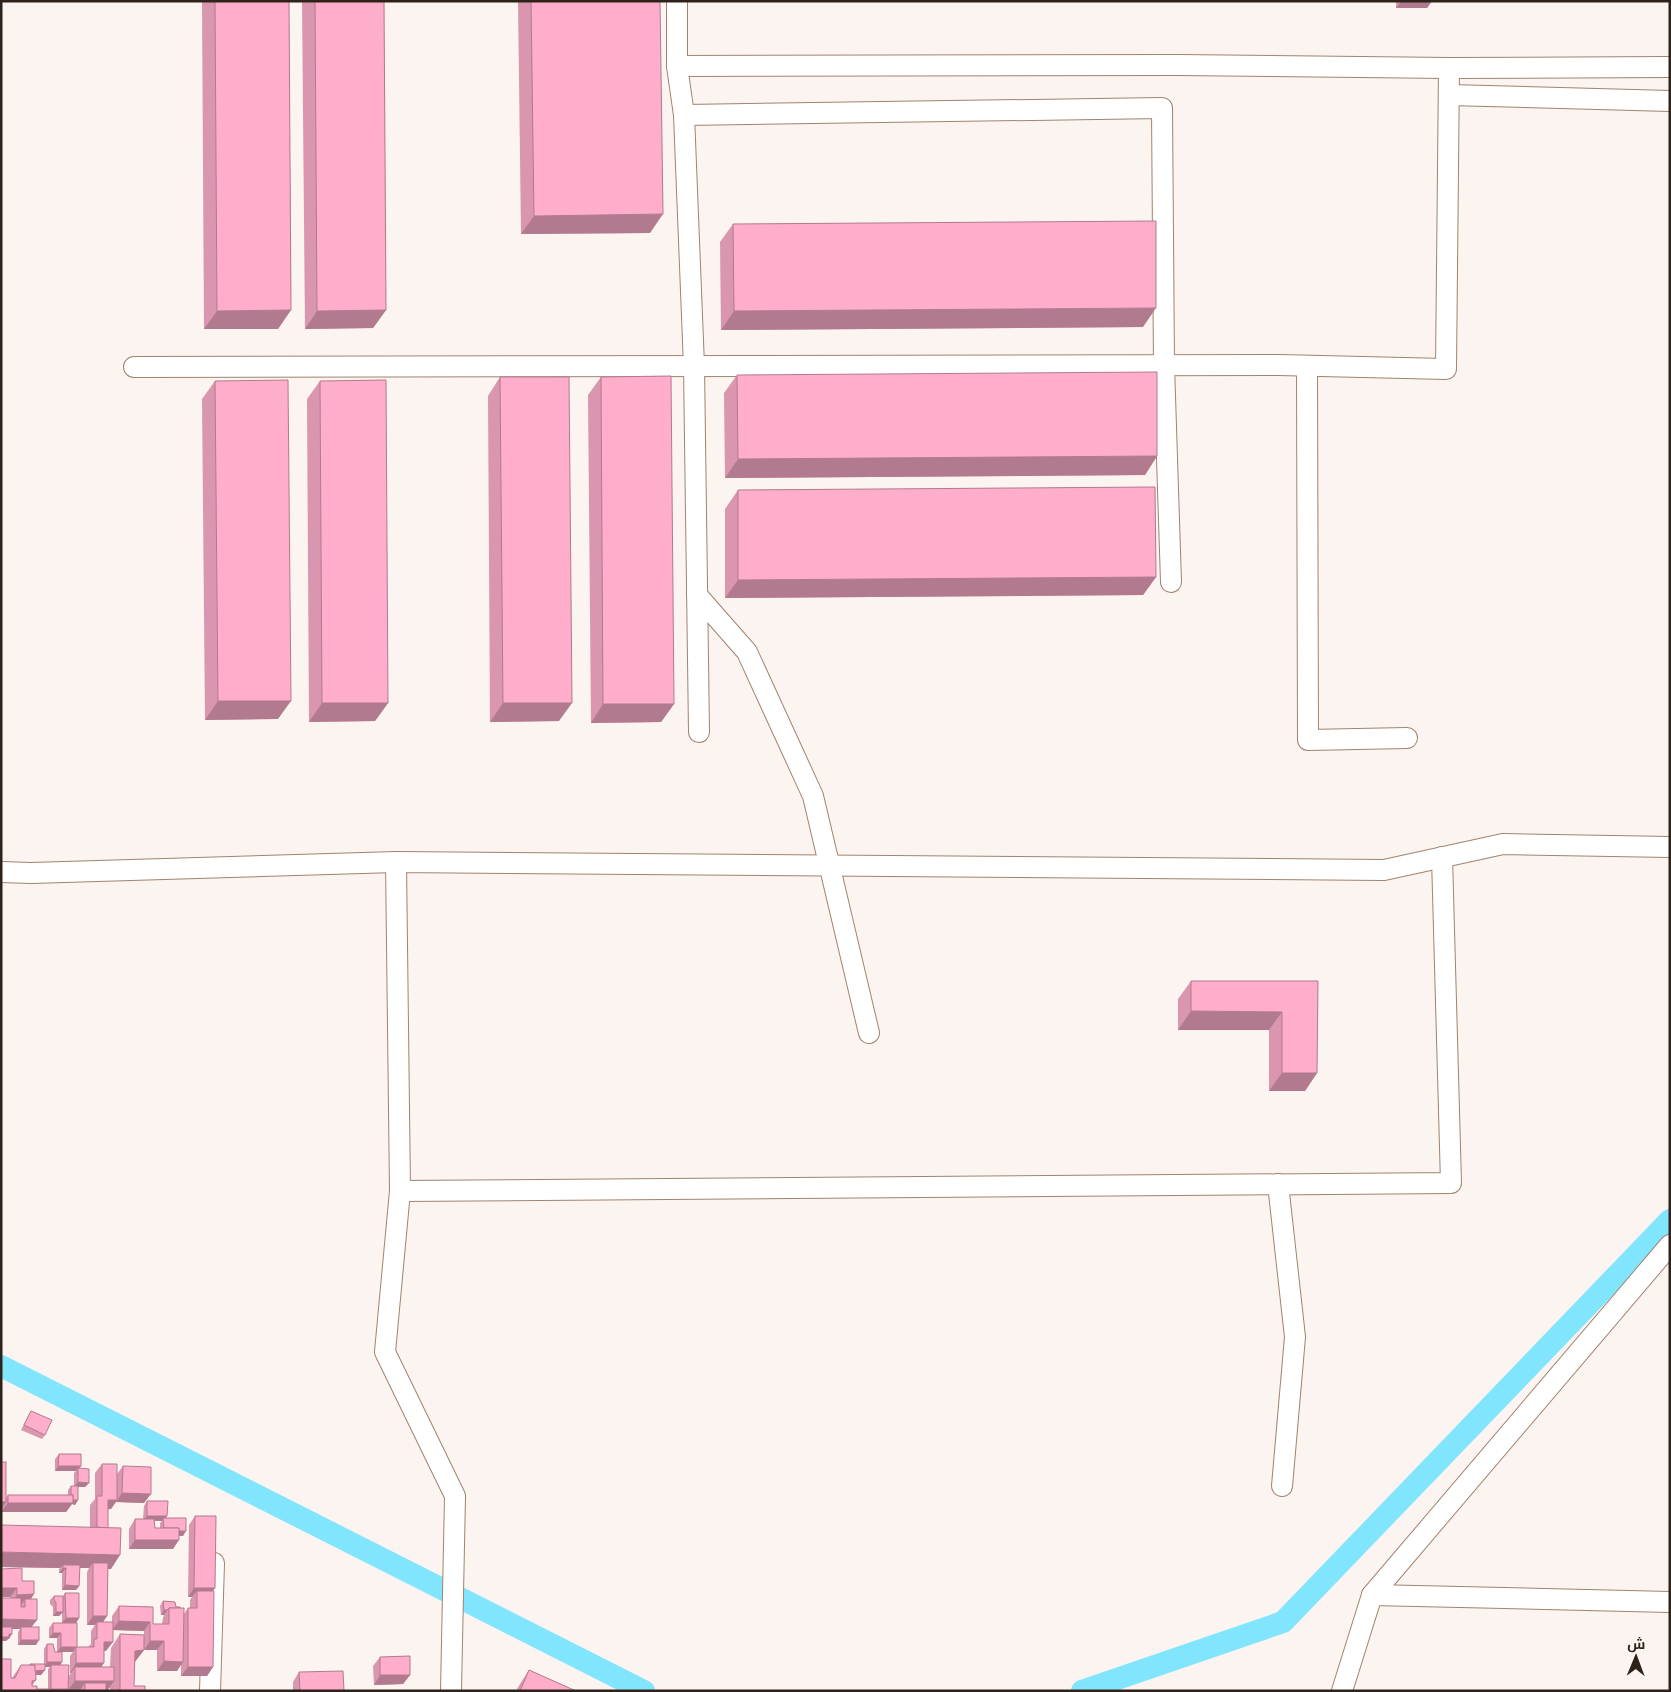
<svg xmlns="http://www.w3.org/2000/svg" width="1671" height="1692" font-family="Bitter,Cairo,serif">
  <rect width="100%" height="100%" fill="#fbf4f0"/>
  <g fill="none" stroke-linecap="round" stroke-linejoin="round">
    <!-- canal -->
    <g stroke="#81e5fd" stroke-width="22">
      <path d="M1 1366 644 1691"/>
      <path d="M1082 1691 1283 1622 1670 1220"/>
    </g>
    <!-- street casing -->
    <g stroke="#a1836f" stroke-width="22">
      <g id="street">
        <path d="M677 1V66L684 115 694 366 699 732"/>
        <path d="M677 66 1178 65 1449 68 1670 67"/>
        <path d="M1449 95 1670 101"/>
        <path d="M684 115 1162 108 1164 365 1171 582"/>
        <path d="M1307 366 1308 740 1407 738"/>
        <path d="M134 367 1279 365 1446 369 1449 68"/>
        <path d="M697 595 747 652 813 796 869 1033"/>
        <path d="M396 862 400 1191 385 1352 455 1496 451 1691"/>
        <path d="M1 872 31 873 396 862 1384 870 1503 844 1670 847"/>
        <path d="M1278 1184 1295 1337 1282 1486"/>
        <path d="M400 1191 1451 1183 1442 857"/>
        <path d="M1372 1595 1670 1602"/>
        <path d="M210 1691 214 1563"/>
        <path d="M1342 1691 1372 1595 1670 1245"/>
      </g>
    </g>
    <!-- street -->
    <use href="#street" stroke="#fff" stroke-width="20"/>
  </g>
  <!-- wall -->
  <g fill="#da96af" fill-rule="evenodd">
    <path d="M202 1H289L291 310 278 329H204Z"/>
    <path d="M302 1H384L386 310 373 328 305 329Z"/>
    <path d="M518 1H660L650 233 521 234Z"/>
    <path d="M1396 1H1432L1427 8H1396Z"/>
    <path d="M733 224 1143 327 721 330 720 242Z"/>
    <path d="M737 375 1157 456 1145 475 725 478 724 393Z"/>
    <path d="M500 377 559 721 490 722 488 396Z"/>
    <path d="M601 377 674 704 661 722 591 723 588 395Z"/>
    <path d="M215 381 278 719 205 720 202 399Z"/>
    <path d="M320 381 388 703 375 721 309 722 307 399Z"/>
    <path d="M738 490 1156 577 1143 595 725 598V509Z"/>
    <path d="M1191 981H1318L1317 1073 1305 1091H1269V1030H1178V999Z"/>
    <path d="M31 1411 45 1435 42 1439 21 1430 28 1416Z"/>
    <path d="M59 1454 80 1468 89 1483 85 1487H78V1500L75 1505 72 1504 66 1512H1V1462L6 1498 8 1495H68V1490L71 1486H74V1473L76 1471H55V1459Z"/>
    <path d="M102 1464 117 1474 123 1466 144 1503 116 1502 111 1509H108V1528L111 1569H108L107 1616 103 1622H112V1616L119 1606 153 1607V1624H162L163 1618 164 1615H161L160 1606 163 1601 180 1608 184 1614 188 1608H190V1600L192 1597H188L189 1525 195 1516 215 1588 213 1591V1667L207 1676H181V1664L177 1671H157V1650H144L134 1663V1686L145 1691H110V1687L107 1691H106L68 1690V1689L1 1691 11 1678H12L21 1665H29L30 1664H44V1649L47 1644 55 1652H57V1638H49V1628L53 1623H62V1613L59 1616H53V1607L50 1604V1600L54 1596H63L65 1593 79 1618 76 1623 77 1647H88L91 1644V1631L95 1625H87V1572L89 1568H80L79 1586 76 1590H62V1573H59V1569L60 1568 1 1567 90 1527V1505L95 1499V1473ZM113 1630 144 1631V1635L120 1634 111 1648 110 1667H101L104 1651H106ZM62 1652H73L70 1656V1673H71L69 1676 60 1665 62 1662ZM45 1667H50L48 1669V1689H37L32 1686 36 1680 35 1675H41L45 1670Z"/>
    <path d="M147 1501 183 1536H179L173 1549H129V1529L135 1519H143L144 1506ZM154 1521H162L160 1523V1528H155Z"/>
    <path d="M1 1569 22 1581 31 1599V1627L36 1645H18V1632L20 1629H12L9 1639H8L6 1641H1V1599L2 1598H10V1597H1Z"/>
    <path d="M380 1657 410 1675 403 1684 374 1685 373 1666Z"/>
    <path d="M529 1670 576 1691H516L520 1684Z"/>
    <path d="M299 1672 344 1691H293V1682Z"/>
  </g>
  <!-- shaded-wall -->
  <g fill="#b27a8e">
    <path d="M1401 1H1432L1427 8H1396Z"/>
    <path d="M663 214 650 233 521 234 534 216Z"/>
    <path d="M1156 308 1143 327 721 330 734 311Z"/>
    <path d="M291 310 278 329H204L217 311Z"/>
    <path d="M386 310 373 328 305 329 317 311Z"/>
    <path d="M1157 456 1145 475 725 478 738 459Z"/>
    <path d="M1156 577 1143 595 725 598 738 580Z"/>
    <path d="M218 701H291L278 719 205 720Z"/>
    <path d="M322 703H388L375 721 309 722Z"/>
    <path d="M503 703H572L559 721 490 722Z"/>
    <path d="M603 704H674L661 722 591 723Z"/>
    <path d="M1191 1011 1282 1012 1269 1030H1178Z"/>
    <path d="M1282 1073H1317L1305 1091H1269Z"/>
    <path d="M58 1466H81L78 1471V1468L76 1471H55Z"/>
    <path d="M78 1482 89 1483 85 1487H74Z"/>
    <path d="M122 1493 151 1494 144 1503 116 1502Z"/>
    <path d="M71 1500H78L75 1505 72 1504 66 1512H1L8 1503Z"/>
    <path d="M108 1500H117L111 1509 101 1510Z"/>
    <path d="M1 1502H6L1 1509Z"/>
    <path d="M147 1516H167L164 1521 163 1518 162 1521 143 1520Z"/>
    <path d="M164 1531H186L183 1536H160Z"/>
    <path d="M135 1540H179L173 1549H129Z"/>
    <path d="M1 1552 120 1555 111 1569 93 1568V1563L89 1568H63V1565L60 1568 1 1567Z"/>
    <path d="M63 1568H66L62 1573H59Z"/>
    <path d="M65 1585 79 1586 76 1590H62Z"/>
    <path d="M1 1588H17L10 1597H1Z"/>
    <path d="M194 1588H215L208 1597 197 1591 192 1597H188Z"/>
    <path d="M34 1594 28 1604 25 1599 22 1604H10L17 1595Z"/>
    <path d="M164 1610H167L164 1615H161Z"/>
    <path d="M56 1612H63L59 1616H53Z"/>
    <path d="M93 1616H107L101 1625 97 1622 95 1625H87Z"/>
    <path d="M66 1618H79L76 1623H62Z"/>
    <path d="M2 1619 37 1620 30 1629 21 1627 20 1629H1Z"/>
    <path d="M119 1621 150 1622 144 1631 112 1630Z"/>
    <path d="M53 1633H61L57 1638H49Z"/>
    <path d="M9 1634H12L9 1639H8L6 1641H1L2 1637Z"/>
    <path d="M21 1640H39L36 1645H18Z"/>
    <path d="M150 1641H164L157 1650H144Z"/>
    <path d="M104 1642H113L106 1651H98Z"/>
    <path d="M61 1647H76L73 1652H57Z"/>
    <path d="M144 1650 134 1663 135 1651Z"/>
    <path d="M164 1661 183 1662 177 1671H157Z"/>
    <path d="M47 1662H62L59 1667 51 1665 50 1667H44Z"/>
    <path d="M76 1663H104L98 1672 75 1667 71 1673H70Z"/>
    <path d="M188 1667H213L207 1676H181Z"/>
    <path d="M45 1670 41 1675H26L30 1671Z"/>
    <path d="M380 1675H410L403 1684 374 1685Z"/>
    <path d="M75 1681H114L107 1691 85 1690V1683L80 1690H68Z"/>
    <path d="M51 1689H68L67 1691H50Z"/>
  </g>
  <!-- building -->
  <g fill="#feaecb" stroke="#b27a8e">
    <path d="M215 1H289L291 310 217 311Z"/>
    <path d="M315 1H384L386 310 317 311Z"/>
    <path d="M531 1H660L663 214 534 216Z"/>
    <path d="M1156 221V308L734 311 733 224Z"/>
    <path d="M1157 372V456L738 459 737 375Z"/>
    <path d="M671 376 674 704H603L601 377Z"/>
    <path d="M500 377H569L572 703H503Z"/>
    <path d="M288 380 291 701H218L215 381Z"/>
    <path d="M386 380 388 703H322L320 381Z"/>
    <path d="M1155 487 1156 577 738 580V490Z"/>
    <path d="M1191 981H1318L1317 1073H1282V1012L1191 1011Z"/>
    <path d="M31 1411 52 1420 45 1435 24 1425Z"/>
    <path d="M59 1454H81V1466H58Z"/>
    <rect x="1" y="1462" width="5" height="40"/>
    <path d="M102 1464H117V1500H108V1528L97 1527V1496H102Z"/>
    <path d="M123 1466 151 1467V1494L122 1493Z"/>
    <path d="M78 1468 89 1469V1483L78 1482Z"/>
    <path d="M71 1486H78V1500H73V1495H71Z"/>
    <rect x="8" y="1495" width="65" height="8"/>
    <path d="M147 1501H168L167 1516H147Z"/>
    <path d="M195 1516H216L215 1588H194Z"/>
    <path d="M163 1518H186V1531H179V1528H164Z"/>
    <path d="M135 1519H154L155 1528H179V1540H135Z"/>
    <path d="M1 1525 121 1528 120 1555 1 1552Z"/>
    <path d="M93 1563H108L107 1616H93Z"/>
    <path d="M63 1565H80L79 1586 65 1585 66 1568H63Z"/>
    <path d="M22 1568V1581H34V1594L17 1595V1588H1V1569Z"/>
    <path d="M197 1591H214L213 1667H188V1608H197Z"/>
    <path d="M65 1593H79V1618H66Z"/>
    <path d="M54 1596H63V1612H56V1602L54 1600Z"/>
    <path d="M2 1598H21V1607H25V1599H37V1620L2 1619Z"/>
    <path d="M163 1601 175 1602 176 1607H180V1608H169L167 1610H164Z"/>
    <path d="M119 1606 153 1607V1624H169V1608H184L183 1662 164 1661V1641H150V1622L119 1621Z"/>
    <path d="M97 1622H113V1642H104V1663H76V1647H94V1639H97Z"/>
    <path d="M53 1623H77V1647H61V1633H53Z"/>
    <path d="M1 1627H12V1634H9V1637H2L1 1639Z"/>
    <rect x="21" y="1627" width="18" height="13"/>
    <path d="M120 1634 144 1635V1650L135 1651 134 1686H145V1691H120Z"/>
    <path d="M47 1644H53L55 1652H62V1662H47Z"/>
    <path d="M410 1656V1675H380V1657Z"/>
    <path d="M1 1659H11V1678H15L21 1665H35L36 1680 32 1681V1686H37V1691H1Z"/>
    <path d="M30 1664H45V1670L35 1671V1665H30Z"/>
    <path d="M51 1665H69L68 1689H51Z"/>
    <rect x="75" y="1667" width="39" height="14"/>
    <path d="M529 1670 576 1691H520Z"/>
    <path d="M343 1671 344 1691H300L299 1672Z"/>
    <rect x="85" y="1683" width="21" height="8"/>
    <rect x="37" y="1689" width="14" height="2"/>
  </g>
  <!-- border -->
  <rect width="1671" height="1692" fill="none" stroke="#2e221a" stroke-width="5"/>
  <!-- north arrow -->
  <g transform="translate(1636 1657) rotate(1)" stroke="#fbf4f0" stroke-width="4" paint-order="stroke">
  <path d="M0-4L9 19L0 12L-9 19Z" fill="#2e221a"/>
  <text y="-8" font-size="14" font-weight="bold" text-anchor="middle" fill="#2e221a">ش</text>
  </g>
</svg>
